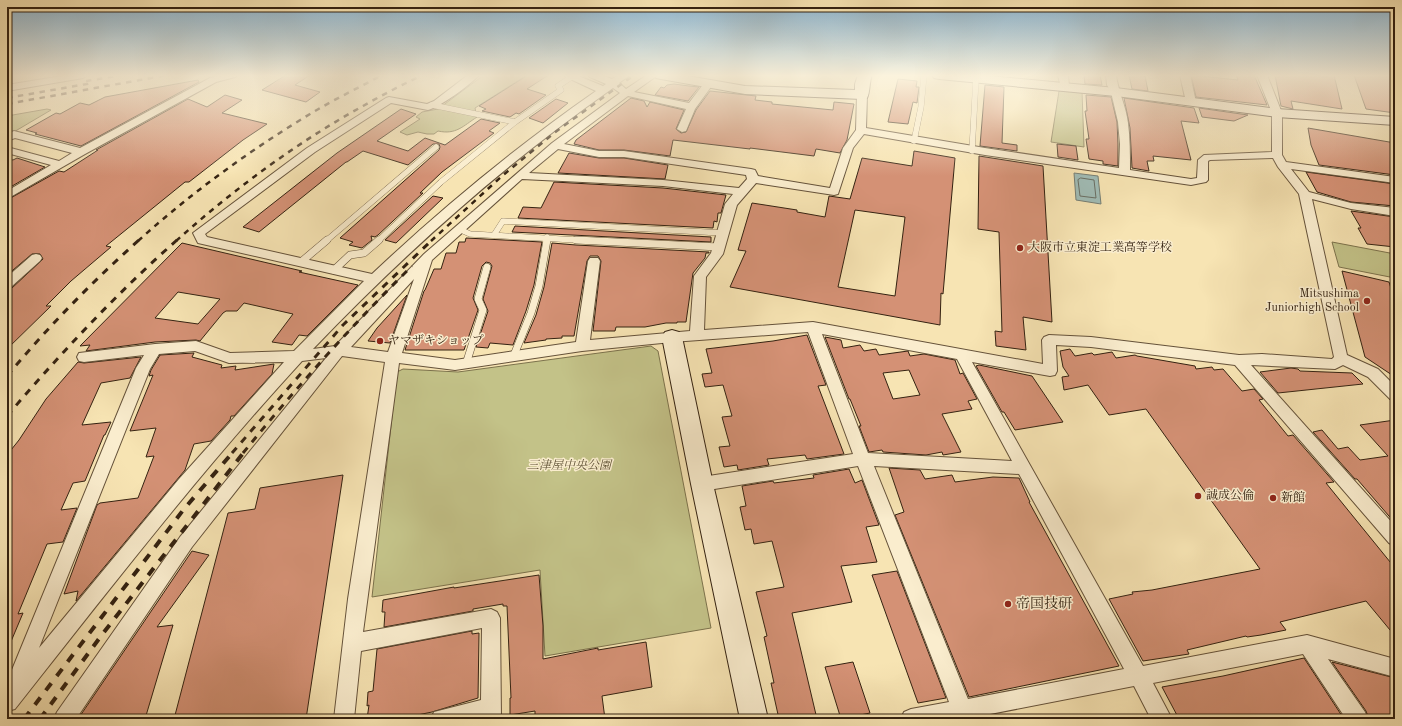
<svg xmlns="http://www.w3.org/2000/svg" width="1402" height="726" font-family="'Old Standard TT','Noto Serif JP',serif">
  <rect width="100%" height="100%" fill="#f7e4b3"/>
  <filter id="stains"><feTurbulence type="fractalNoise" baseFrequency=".005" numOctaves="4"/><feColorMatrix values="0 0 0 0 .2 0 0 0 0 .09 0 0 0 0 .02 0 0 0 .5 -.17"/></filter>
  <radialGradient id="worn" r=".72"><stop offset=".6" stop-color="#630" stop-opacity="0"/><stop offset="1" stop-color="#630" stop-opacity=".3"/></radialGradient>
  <!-- green -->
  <g fill="#c3c288" stroke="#7c724c">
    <path d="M484 75H527L475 108 477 117C463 126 456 135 438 131L434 134H427L418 132 407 135 400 132 420 119 416 117 422 112 438 109Z"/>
    <path d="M1064 89 1082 91 1084 147 1051 142 1059 91Z"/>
    <path d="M47 109 51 110 7 136V116Z"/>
    <path d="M1332 242 1395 254V278L1339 267Z"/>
    <path d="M651 346 658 351 711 628 545 656 540 570 372 597 397 372 403 369 458 372Z"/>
  </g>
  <!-- water -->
  <path fill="#a0bcb6" stroke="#757e74" d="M1074 173 1098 176 1101 204 1076 200Z"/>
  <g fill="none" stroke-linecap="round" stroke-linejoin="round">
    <!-- shore -->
    <path stroke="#6a6f64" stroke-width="1" d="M1081 178 1094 180 1096 198 1080 196 1078 180Z"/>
  </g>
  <!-- building -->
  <g fill="#d49175" stroke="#342211" fill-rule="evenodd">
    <path d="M286 75H310L295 85 320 92 306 102 262 90Z"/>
    <path d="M528 75H546L547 76 527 89 546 95 519 114 516 113 510 117 482 111 486 109 479 106Z"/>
    <path d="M1084 75H1100L1102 85 1085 84Z"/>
    <path d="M1129 75 1145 76 1148 91 1132 89Z"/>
    <path d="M1191 75 1238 80 1236 75H1254L1267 105 1196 97Z"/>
    <path d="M1275 75H1334L1342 109 1291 101 1293 109 1281 106Z"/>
    <path d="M1354 75H1395V113L1366 109Z"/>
    <path d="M898 79 917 81 916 87H919L917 103 913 102 908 124 888 122Z"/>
    <path d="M198 80 199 82 81 146 35 134 37 133 26 130 56 113 60 114 80 103 89 105 105 97Z"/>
    <path d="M674 84 689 86 699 87 688 101 655 95 661 87 664 88 667 85Z"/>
    <path d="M985 85 1004 87 1002 143 1017 145V151L980 146Z"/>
    <path d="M710 91 756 96 755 100 772 102V104L833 110 834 102 854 104 847 140 840 153 816 149 814 156 750 148V149L673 140 670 156 624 150H599L574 144 576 140 631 98 644 101 647 107 650 102 684 110 676 129 681 133 686 132 696 110Z"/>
    <path d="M225 95 242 100 222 113 267 124 243 140 189 182H185L106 246 111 247 71 281 46 306H51L7 349V289L12 288 43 259 40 254H32L7 275V200L59 171 64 172 98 150H96L188 99 207 107Z"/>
    <path d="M1086 95 1111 97 1117 122 1118 144V166L1103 164V161L1089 159 1086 139H1089L1085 111H1087Z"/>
    <path d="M1124 98 1194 108 1199 123 1181 121 1191 160 1153 156 1154 161H1147L1149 171 1132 168 1130 128Z"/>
    <path d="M556 99 568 103 543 123 529 118Z"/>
    <path d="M1199 108 1248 115 1234 121 1202 117Z"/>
    <path d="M401 109 416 114 377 141 408 151 425 138 445 145 481 119 500 123 489 131 494 133 442 172 420 193H423L378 235 375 237 371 236 372 240 362 248 349 245 353 242 340 238 439 150 440 147 439 144H433L408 165 363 151 347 162H346L259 232 243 227 337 153Z"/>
    <path d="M1308 128 1395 143V175L1319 165 1311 145Z"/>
    <path d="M1057 144 1076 146 1078 160 1058 157Z"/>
    <path d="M914 151 955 158 943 294 941 293 940 325 730 287 746 251 738 250 752 203 797 210V212L825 217 829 196 850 199 862 158 912 166ZM855 210 905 217 895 296 838 287Z"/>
    <path d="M569 153 599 158H624L668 165 665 179 558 173Z"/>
    <path d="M979 156 1043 166 1052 322 1023 317 1026 350 996 346 995 331 1002 332 999 232 978 229Z"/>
    <path d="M17 158 45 167 7 189V159L13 160Z"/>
    <path d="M1306 172 1395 184V206L1351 202 1317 192Z"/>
    <path d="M554 182 663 188 726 195 721 213H718L717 222 714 221 713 228 518 218 523 207 541 208Z"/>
    <path d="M433 196 443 198 396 243 385 240Z"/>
    <path d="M1351 211 1395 217V247L1367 244 1358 228H1361Z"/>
    <path d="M515 226 711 237V242L512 232Z"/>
    <path d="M466 238 542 242 534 285 526 311 513 345 490 343 488 348 476 347 488 311 483 299 492 266 490 263 486 262 482 266 473 298 478 310 464 350H405L424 291 425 290 434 269H441L446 253H456L459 242H465Z"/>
    <path d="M182 243 302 271 299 272 358 285 307 336 299 335 292 345 272 342 293 314 244 303 237 311H226L223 313 200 341 196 340 155 342 86 351 90 345 80 346ZM178 292 220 299 198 324 155 318Z"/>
    <path d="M552 243 576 245 709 252V253H706L705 258 693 273 686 322H677V323H666L645 327H616L615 331H593L601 261 598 256H590L587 261 574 336H562V338L546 339V340L524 343 536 315 544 287Z"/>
    <path d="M1342 271 1389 282 1395 301V377L1365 357Z"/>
    <path d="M407 295 390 343 368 341 377 328Z"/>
    <path d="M807 335 826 385 818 386 844 454 807 459 805 455 767 459 769 465 738 470 737 465 724 467 719 447 730 446 722 417 732 416 723 385 705 387 702 374 712 373 706 349 773 341Z"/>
    <path d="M825 337 841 340 843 348 860 345 864 351 876 349 879 355 908 351 910 356 924 354 955 360 960 374 963 373 977 399 968 401 972 409 942 414 961 452 943 455 942 452 926 455 883 452 882 450 869 452 859 426H861L850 399H849ZM909 370 920 395 893 399 883 373Z"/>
    <path d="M1070 349 1075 356 1092 353 1094 355 1112 352 1116 358 1135 355 1137 356 1195 366 1196 369 1212 367 1214 370 1223 369 1242 391 1254 389 1263 399 1259 400 1288 436 1293 435 1334 482 1326 483 1395 568V636L1366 601 1280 622 1286 630 1261 635 1247 637 1246 636 1187 650 1189 654 1143 661 1109 599 1133 594 1132 592 1152 590 1260 569 1146 409 1109 415 1088 385 1064 390 1062 377 1069 376 1063 367 1060 351Z"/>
    <path d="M194 353 192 357 222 365 221 368 236 366 235 370 274 364 272 374 234 416H231L230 420 211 441 194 444 185 470 76 601 78 591 64 594 97 505 100 503 138 498 154 456 146 457 156 428 130 431 153 375 149 376 151 370 160 355Z"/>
    <path d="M141 357 130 378 101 383 82 425 111 422 105 435H104L85 481 73 483 61 510 77 508 63 542 47 544 18 614 23 613 7 651V455L19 440 46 399 78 362 84 363Z"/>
    <path d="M979 365 1032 376 1063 422 1015 430 1004 412H1002L976 366Z"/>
    <path d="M1291 368 1298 369 1300 371 1352 373 1363 384 1278 393 1260 372Z"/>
    <path d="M1395 420V523L1357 479H1355L1313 432 1322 430 1338 449 1348 447 1360 460 1388 456 1360 425Z"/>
    <path d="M889 468 920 470 925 479 952 475 955 482 993 477 1019 478 1030 502H1029L1119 666 969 697 895 515 904 512Z"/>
    <path d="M849 469 855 483 862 480 879 525 866 527 877 562 841 566 852 602 792 613 817 719H779L771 683H774L764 637 767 636 756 592 784 587 772 541 754 544 751 529 745 530 740 507 746 506 742 486 773 481 774 483 814 478 813 475Z"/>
    <path d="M343 475 306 719H174L228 513 255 509 260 488Z"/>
    <path d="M192 551 209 555 157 627 173 625 145 719H78Z"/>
    <path d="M897 571 946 698 918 703 872 575Z"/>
    <path d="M539 575 543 626V659L598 648V650L646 642 652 687 602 696 605 719H555V716L535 719V711L510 715V698H511L507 606H503V604L473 609V611L384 627 385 612H382L383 600 454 587V588Z"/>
    <path d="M472 631V634L479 633 478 698 432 712 398 719H367L369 705 367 706 368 692 373 691 377 649Z"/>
    <path d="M1304 658 1344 719H1179L1162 687 1223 676Z"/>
    <path d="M853 662 870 713 841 719 825 667Z"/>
    <path d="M1332 662 1395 678V719H1369L1366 711Z"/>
  </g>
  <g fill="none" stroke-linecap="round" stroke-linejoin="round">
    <!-- lane-far1 casing -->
    <g stroke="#65523a" stroke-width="6">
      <g id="lane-far1">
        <path d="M432 105 515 122 561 90 558 86 573 76"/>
        <path d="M914 141 921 107 924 75"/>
        <path d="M972 151 976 78"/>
        <path d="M459 229 470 234 595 241"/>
        <path d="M494 235 503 221 723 233"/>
        <path d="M326 241 436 147"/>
        <path d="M378 241 441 182 515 122"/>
        <path d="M546 241 547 237"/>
      </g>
    </g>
    <!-- lane casing -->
    <g stroke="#65523a" stroke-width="8">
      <g id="lane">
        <path d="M576 240 719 247"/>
        <path d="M301 262 327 240"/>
        <path d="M334 270 350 255 364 253 379 240"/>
        <path d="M514 355 531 313 539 286 547 240"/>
        <path d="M466 364 483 310 478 299 487 267"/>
      </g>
    </g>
    <!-- street casing -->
    <g stroke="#65523a" stroke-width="2">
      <g id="street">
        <path d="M68 75H88L83 78 7 91V85Z"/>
        <path d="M222 75H237L235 77 216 82 85 154 7 199V191L51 165 7 153V147L59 161 72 153 15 138 7 141V134L14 131 80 148 210 78Z"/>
        <path d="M468 75H479C470 85 440 107 428 110L391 103 315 152 205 234 207 237 372 274C442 208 517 146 596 91L566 77 564 75H576L603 86 606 84 590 77 588 75H601L612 79 619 75H630L619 83 626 89 647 75H658L634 92 689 103 705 82H711L713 84 695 109 686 131 682 132 677 129 686 109 628 96 564 144 599 151H624L751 169 755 170 758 176 830 188 843 148 856 130 857 95 859 93 862 92 867 95 866 128 985 148 1119 168 1120 144 1118 122 1111 92 1107 85 1106 75H1116C1118 91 1126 106 1128 123 1130 138 1130 154 1130 170L1191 179 1197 178 1198 160 1204 155 1272 152V113L1257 75H1267L1282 113V155L1286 162 1395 177V183L1291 169 1309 192 1351 203 1395 208V216L1351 209 1312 199 1347 355 1378 369 1395 386V401L1390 399 1368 377 1343 365 1335 369 1251 365 1395 526V546L1389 543 1235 365 1091 347 1056 345 1057 371 1055 375 1050 376 972 362 1143 666 1307 635 1395 659V677L1328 659 1365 712 1368 719H1346L1303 654 1153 683 1172 719H1151L1134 686 975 717 976 719H901L904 712 911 709 949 702 858 466 702 491 696 489 694 484 696 479 702 477 853 454 808 332 672 342 582 351 455 370 399 363 363 632 491 609 497 612 500 618 501 719H431L434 712 481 700 482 628 361 651 354 719H334L348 599 385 362 342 356 192 547 76 719H54L57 712 180 537 326 358 302 361C200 472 108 591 15 709L7 711V682L136 368 144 355 84 362 79 361 77 357 79 353 155 344 196 341 230 353 294 351 364 281 198 243 193 233 307 148 386 98 389 97 427 104 434 101ZM613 88 620 93 552 143 424 254 335 346 313 349C407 251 502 166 613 88ZM864 134 985 155 1191 185 1206 182 1208 180V161L1210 160 1273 158 1278 167 1299 194 1334 357 1332 359 1262 354 1239 355 1091 337 1049 335 1044 337 1042 340 1043 364 813 322 704 330 706 277 723 254 737 205 756 183 834 195 838 194 853 148ZM558 149 599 157H624L746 175 747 179 739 188 663 180 529 173ZM522 179 663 186 733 194 725 204 711 253 694 276 690 331 590 340 600 261 598 258H590L588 261 576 342 455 360 402 353 432 260ZM414 279 388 352 351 347ZM822 334 957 359 1012 461 868 453ZM195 351 229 363 284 362 179 479 39 648 150 369 159 354ZM874 466 1019 474 1124 669 968 699Z"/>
        <path d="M1058 75H1068L1069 86 1067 88H1061Z"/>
        <path d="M1180 75H1190L1196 102 1194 104 1191 105 1186 102Z"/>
        <path d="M36 254 40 255 42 258 40 261 11 287 7 288V277L32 255Z"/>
      </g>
    </g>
    <!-- secondary casing -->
    <g stroke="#342211" stroke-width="2">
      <g id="secondary">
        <path d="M654 75H682L745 86 855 90V84L858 75H872C869 82 870 93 867 98L862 99 745 94 661 79 656 78Z"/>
        <path d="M932 75H979L1116 88 1277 109 1395 117V125L1277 117 1116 96 939 79 934 78Z"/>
        <path d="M672 330 679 332 682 337 713 484 768 719H740L691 484 662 337 665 332Z"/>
      </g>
    </g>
    <!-- lane-far1 -->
    <use href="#lane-far1" stroke="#faedce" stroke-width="5.5"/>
    <!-- lane -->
    <use href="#lane" stroke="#faedce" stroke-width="7"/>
    <!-- street -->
    <use href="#street" fill="#faedce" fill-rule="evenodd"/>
    <!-- secondary -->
    <use href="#secondary" fill="#faedce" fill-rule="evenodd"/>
    <!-- rail-far2 -->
    <g stroke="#342211" stroke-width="2.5" stroke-dasharray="5.5 5.5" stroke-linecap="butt">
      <path d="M86 81 122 75"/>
      <path d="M7 98 92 83"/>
      <path d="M7 104 167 75"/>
      <path d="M138 241C191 193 249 151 310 114 333 100 358 88 382 75"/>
      <path d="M176 241C233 190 296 143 363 106 382 95 402 85 422 75"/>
      <path d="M431 241 502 176 554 133 634 75"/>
    </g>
    <!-- rail-far1 -->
    <g stroke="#342211" stroke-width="3" stroke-dasharray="7 7" stroke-linecap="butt">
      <path d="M7 376C48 327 92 282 139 240"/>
      <path d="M7 416C60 354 116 294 177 240"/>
      <path d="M232 453 343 325 432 240"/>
      <path d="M243 453C296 388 352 325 412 266"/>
    </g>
    <!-- rail -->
    <g stroke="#342211" stroke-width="4" stroke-dasharray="9 9" stroke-linecap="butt">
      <path d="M24 719 184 509 233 452"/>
      <path d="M40 719 101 636 244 452"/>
    </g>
  </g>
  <!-- sky -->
  <linearGradient id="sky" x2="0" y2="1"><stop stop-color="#8bb7d4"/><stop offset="0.43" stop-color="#fbf3dd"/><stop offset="1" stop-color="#fbf3dd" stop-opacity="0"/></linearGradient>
  <rect width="1402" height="176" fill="url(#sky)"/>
  <!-- markers -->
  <g fill="#8f2418" stroke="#faedce" stroke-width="1.5">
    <circle cx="1020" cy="248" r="4"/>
    <circle cx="1367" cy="301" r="4"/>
    <circle cx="380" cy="341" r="4"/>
    <circle cx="1198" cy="496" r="4"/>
    <circle cx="1273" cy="498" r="4"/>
    <circle cx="1008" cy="604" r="4"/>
  </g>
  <g text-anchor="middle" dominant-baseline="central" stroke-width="3" stroke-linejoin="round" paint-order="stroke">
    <!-- poi labels -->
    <g font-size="12" fill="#342211" stroke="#faedce" text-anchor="start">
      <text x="1028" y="248">大阪市立東淀工業高等学校</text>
      <text x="1359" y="294" text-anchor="end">Mitsushima<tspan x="1359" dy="14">Juniorhigh School</tspan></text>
      <text x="388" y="341">ヤマザキショップ</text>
      <text x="1206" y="496">誠成公倫</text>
      <text x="1281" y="498">新館</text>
    </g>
    <!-- park labels -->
    <g font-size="12" font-style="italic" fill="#5f5235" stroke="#faedce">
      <text x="569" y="466">三津屋中央公園</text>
    </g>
    <!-- near-poi labels -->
    <g font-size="14" fill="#342211" stroke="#faedce" text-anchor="start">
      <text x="1016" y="604">帝国技研</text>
    </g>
  </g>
  <!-- margin -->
  <rect width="1402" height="726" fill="none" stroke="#f7e4b3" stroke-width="24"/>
  <rect x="8" y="8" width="1386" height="710" fill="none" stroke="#342211" stroke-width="2"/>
  <rect x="12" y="12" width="1378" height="702" fill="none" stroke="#342211"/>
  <rect width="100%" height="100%" filter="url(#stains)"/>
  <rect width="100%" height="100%" fill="url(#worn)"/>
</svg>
